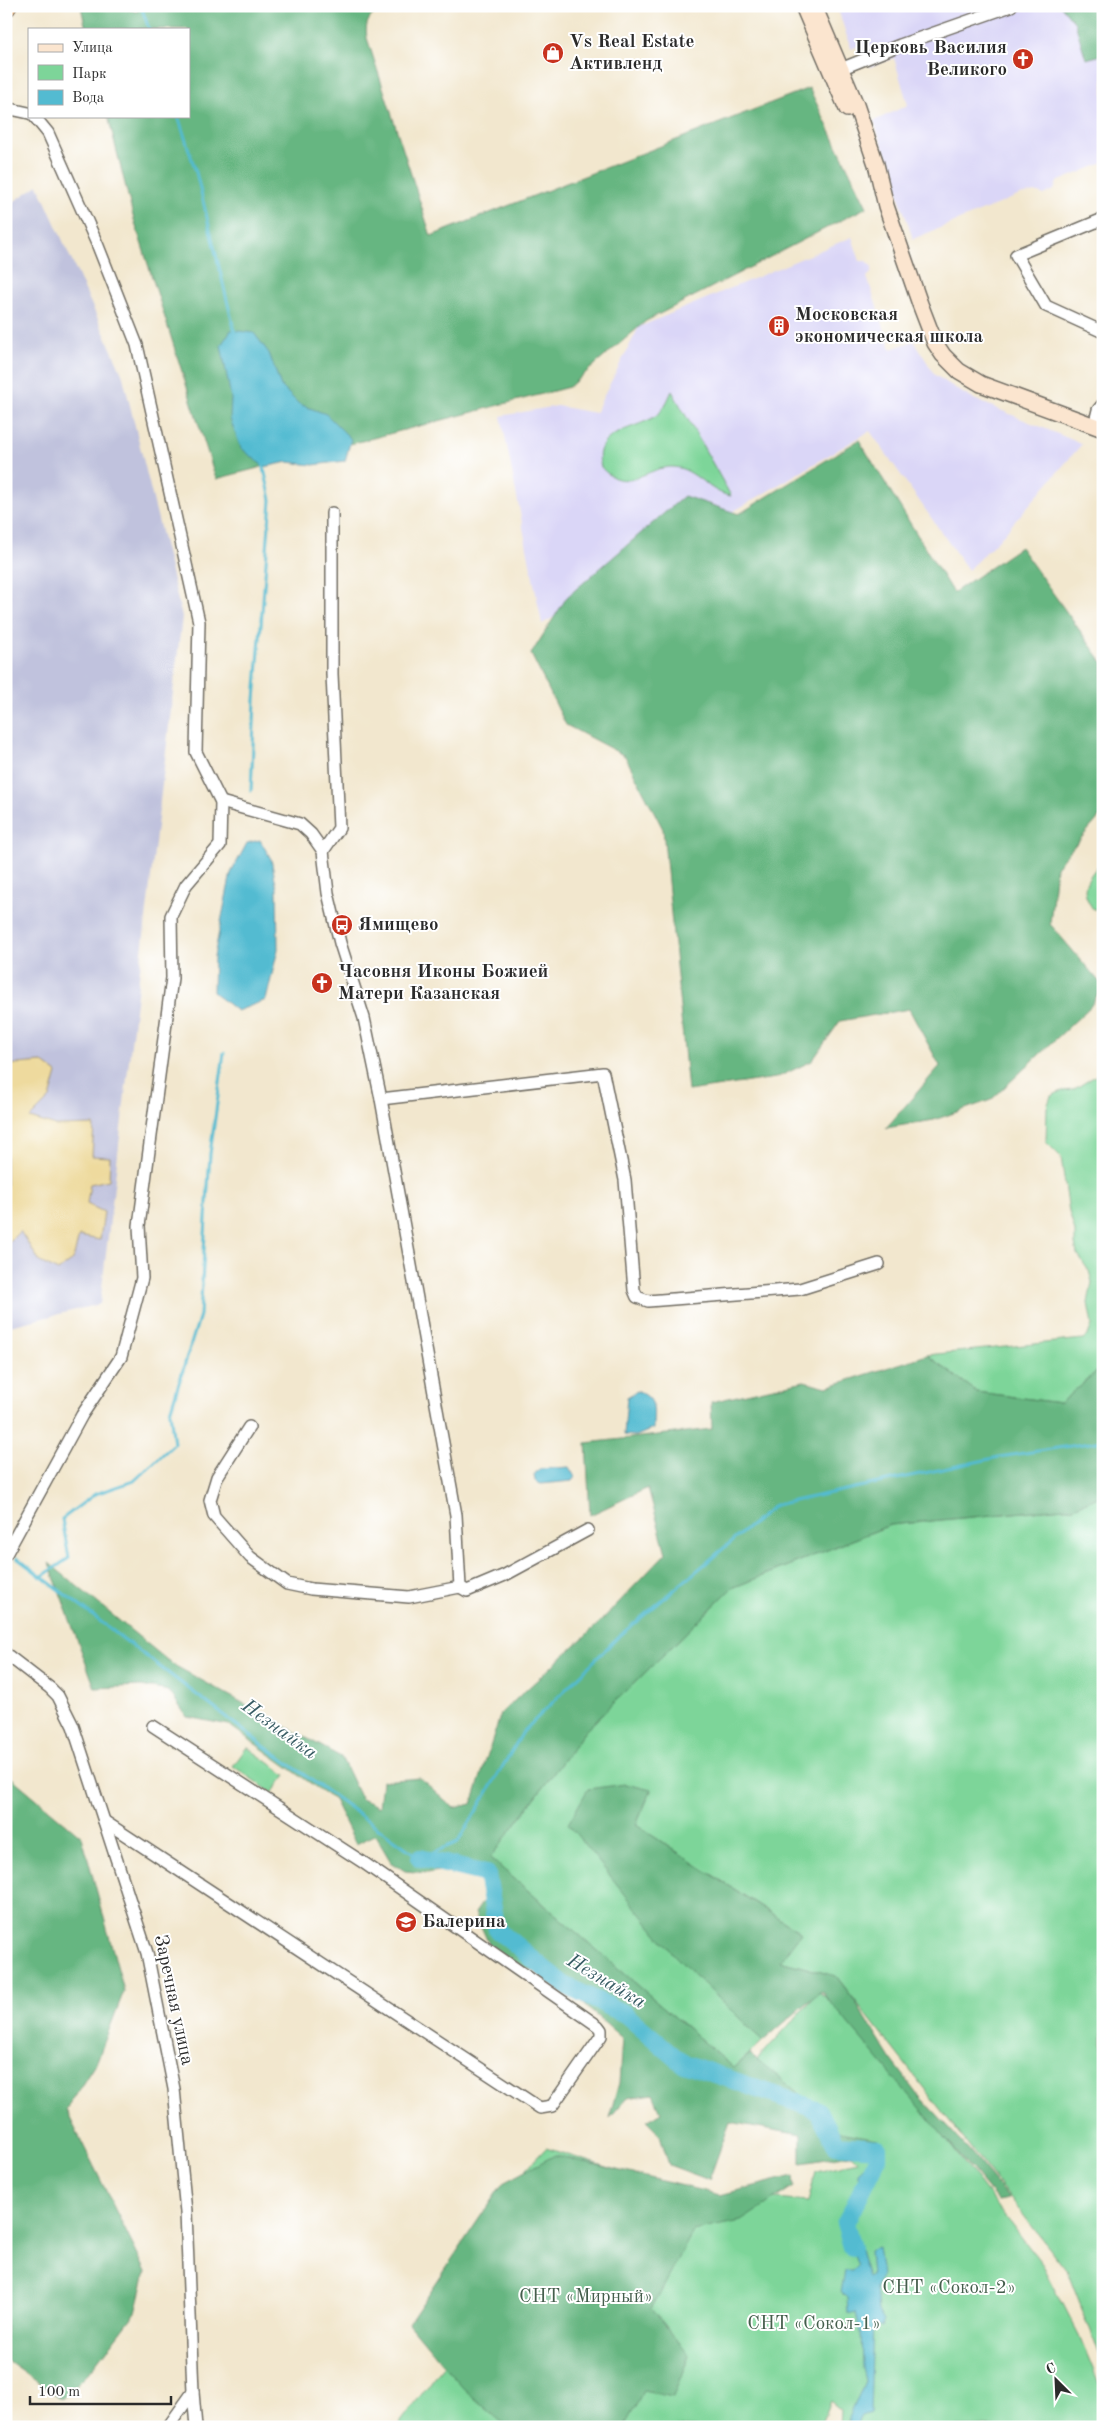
<svg xmlns="http://www.w3.org/2000/svg" width="1109" height="2433" font-family="'Old Standard TT',serif">
  <rect width="100%" height="100%" fill="#fff"/>
  <filter id="ink" filterUnits="userSpaceOnUse"><feTurbulence type="fractalNoise" baseFrequency=".02" numOctaves="2"/><feDisplacementMap in="SourceGraphic" scale="10" xChannelSelector="R" yChannelSelector="G"/><feConvolveMatrix kernelMatrix="1 2 1 2 8 2 1 2 1" color-interpolation-filters="sRGB"/></filter>
  <filter id="wash" filterUnits="userSpaceOnUse"><feTurbulence type="fractalNoise" baseFrequency=".0096" numOctaves="4" result="noise"/><feDisplacementMap in="SourceGraphic" scale="20" xChannelSelector="R" yChannelSelector="G"/><feGaussianBlur stdDeviation="1.12" result="paint"/><feColorMatrix in="noise" values="0 0 0 0 0 0 0 0 0 0 0 0 0 0 0 0 0 1.4 0 .05"/><feComposite in="paint" operator="in"/></filter>
  <g filter="url(#wash)">
    <rect width="100%" height="100%" fill="#f2e7ce"/>
    <!-- built -->
    <g fill="#dad6f7">
      <path d="M837 6H1103V163L1057 182 1054 190 1044 195 1035 192 1020 195 913 239 874 121 908 105 894 58 870 67 861 45 851 49Z"/>
      <path d="M852 237 860 261H866L872 267V272L867 277 891 349 914 341 935 375 969 397 1082 444 1002 536 968 570 870 431 542 624 501 416 557 406 595 413 639 327Z"/>
    </g>
    <!-- industrial -->
    <path fill="#c0c2dd" d="M38 185 122 373 182 617 100 1304 6 1327V207Z"/>
    <!-- green -->
    <g fill="#7dd599" stroke="#548062">
      <path d="M672 391 731 496C709 493 695 468 673 467 647 466 625 496 601 467 589 430 642 429 658 414 665 408 668 399 672 391Z"/>
      <path d="M1103 860V910L1093 909C1077 887 1088 878 1103 860Z"/>
      <path d="M1103 1071V1366L1060 1403 977 1392 927 1355 1083 1339 1088 1335 1092 1325 1088 1303 1092 1282 1089 1271 1077 1254 1075 1244V1232L1069 1212 1061 1157 1046 1142 1047 1107 1051 1096 1062 1091 1073 1090Z"/>
      <path d="M1103 1495V2363L1067 2271 847 1990 836 1976 779 1961 800 1932 636 1825 651 1791 588 1789 675 1956 763 2041 734 2068 490 1858 585 1731 732 1588 890 1525 1074 1507Z"/>
      <path d="M247 1747 286 1775 272 1793 233 1766Z"/>
      <path d="M819 1992 856 2023 1043 2265 1079 2335 1103 2393V2427H861L850 2417 845 2427H840L841 2410 830 2401 819 2427H397L446 2362 490 2207 546 2148 714 2201 776 2199 808 2202 816 2171 858 2162 757 2060Z"/>
    </g>
    <!-- forest -->
    <g fill="#66b681" stroke="#487056">
      <path d="M119 6 137 12 139 6H385C371 15 364 20 367 38L431 236 809 88 867 207 646 321 569 387 216 479 134 220 108 116H189V29H86L81 7Z"/>
      <path d="M1061 6H1103L1102 55 1086 59 1075 23Z"/>
      <path d="M859 440 953 593 1020 547 1103 663V813L1056 867 1050 924 1103 986 1090 1007 991 1100 934 1120 886 1128 940 1066 909 1009 840 1021 812 1061 776 1078 688 1091 663 829 625 756 566 725 531 654 567 597 684 496 739 514Z"/>
      <path d="M927 1355 977 1392 1060 1403 1103 1366V1495L1074 1507 890 1525 732 1588 585 1731 490 1858 734 2068 750 2054 811 2103 840 2132 878 2139 881 2150 801 2163V2135L730 2122 709 2180 669 2165 660 2135 646 2121 661 2112 653 2094 627 2098 609 2118 619 2083 622 2038 546 1972 516 1968 491 1949 475 1913 495 1884 449 1869 428 1873 405 1871 391 1862 375 1835 356 1844 334 1800 229 1725 187 1717 169 1691 141 1686 95 1688 49 1563 172 1664 341 1757 361 1799 379 1807 382 1781 420 1778 454 1808 472 1804 501 1713 598 1624 666 1553 648 1488 590 1515 586 1443 712 1429 711 1402 804 1381 827 1387Z"/>
      <path d="M6 1773 82 1837 124 1991 97 2061 66 2110 146 2272 136 2312 94 2367 62 2399 6 2360Z"/>
      <path d="M626 1784 651 1790 636 1825 801 1933 780 1961 836 1976 855 2001 892 2060 920 2097 970 2151 1009 2199 998 2201 821 1991 763 2041 675 1956 568 1824 588 1789Z"/>
      <path d="M555 2155 720 2195 793 2176 794 2186 741 2221 693 2231 652 2309 689 2355 673 2397 644 2391 624 2427H507L463 2388 409 2323 503 2183Z"/>
    </g>
    <!-- sand -->
    <path fill="#eeda9e" stroke="#8c8264" d="M42 1062 57 1073 50 1098 30 1118 56 1126 94 1125 92 1156 110 1157 109 1180 90 1184 87 1204 104 1212 100 1240 79 1236 73 1260 58 1271 40 1262 20 1231 6 1245V1065Z"/>
    <!-- water -->
    <g fill="#53bbd1" stroke="#3f737e">
      <path d="M231 330 254 333 269 353 281 386 299 404 326 414 351 439 345 461 313 465 288 462 264 467 241 448 230 419 231 398 221 345Z"/>
      <path d="M260 840 271 859 277 889 278 949 266 1000 237 1011 213 992 214 956 231 873 247 843Z"/>
      <path d="M637 1391C658 1399 653 1409 653 1429L636 1436 624 1435 627 1397Z"/>
      <path d="M569 1467 575 1477 572 1481 541 1484 535 1481 534 1475 539 1469Z"/>
      <path d="M877 2155H884C886 2171 879 2169 870 2177 865 2182 863 2189 861 2196L856 2194 861 2182 857 2173Z"/>
      <path d="M848 2223 858 2242 868 2277 871 2275 869 2251 878 2248 882 2275 876 2288 878 2311 884 2321 881 2328 873 2323 870 2413 861 2416 855 2427H849V2418L865 2381 862 2368 861 2332 856 2314 848 2313 847 2298 841 2292 845 2271H852L857 2266 843 2225Z"/>
    </g>
    <g fill="none" stroke-linecap="round" stroke-linejoin="round">
      <!-- stream -->
      <g stroke="#53bbd1" stroke-width="3">
        <path d="M141 6 149 29"/>
        <path d="M178 116 196 172 235 333"/>
        <path d="M251 791 255 700 271 500 263 464"/>
        <path d="M17 1558 264 1746 420 1858 458 1842 523 1732 617 1638 775 1505 999 1457 1103 1441"/>
        <path d="M41 1577 69 1558 62 1519 95 1494 134 1481 174 1444 170 1412 200 1315 210 1154 224 1053"/>
      </g>
      <!-- river -->
      <path stroke="#53bbd1" stroke-width="18" d="M420 1858 487 1874 497 1930 564 1985 625 2014 681 2062 818 2110 836 2145 878 2148V2158L845 2224 852 2247"/>
    </g>
  </g>
  <g filter="url(#ink)">
    <g fill="none" stroke-linecap="round" stroke-linejoin="round">
      <!-- minor casing -->
      <g stroke="#716d64" stroke-width="14">
        <g id="minor">
          <path d="M833 72 900 45 1011 6"/>
          <path d="M6 108 29 113"/>
          <path d="M1103 219 1016 255 1046 306 1103 332"/>
          <path d="M1094 426 1098 410 1103 404"/>
          <path d="M221 802 300 824 311 834 323 851 328 893 340 943 364 1018 381 1099 456 1515 460 1587"/>
          <path d="M323 851 339 828 332 674V513"/>
          <path d="M381 1099 603 1073 625 1180 634 1290 637 1297 648 1301 800 1289 879 1264"/>
          <path d="M249 1427 217 1477 210 1500 214 1516 250 1557 287 1584 311 1589 409 1597 460 1587 467 1591 505 1575 588 1530"/>
          <path d="M6 1554 82 1415 121 1357 142 1278 139 1226 172 978 171 916 186 885 220 845 221 802 196 752 199 622 137 345 98 246 48 133 34 116"/>
          <path d="M6 1654 50 1688 58 1696 73 1726 147 1953 174 2089 186 2212 193 2392 196 2427"/>
          <path d="M104 1821 540 2108 552 2106 601 2036V2030L598 2026 364 1863 153 1726"/>
          <path d="M168 2427 193 2392"/>
        </g>
      </g>
      <!-- secondary casing -->
      <g stroke="#716d64" stroke-width="18">
        <g id="secondary">
          <path d="M803 6 847 109"/>
          <path d="M814 6 856 105 876 164 886 206 920 304 935 343 943 355 959 371 981 384 1103 429"/>
        </g>
      </g>
      <!-- trunk casing -->
      <g stroke="#716d64" stroke-width="21">
        <path id="trunk" d="M6 7 7 6"/>
      </g>
      <!-- minor -->
      <use href="#minor" stroke="#fff" stroke-width="11"/>
      <!-- secondary -->
      <use href="#secondary" stroke="#fbe5cf" stroke-width="15"/>
      <!-- trunk -->
      <use href="#trunk" stroke="#f6be87" stroke-width="19"/>
    </g>
  </g>
  <!-- icons -->
  <defs>
    <g id="shop-disc" transform="scale(1.125)"><circle r="9.5" fill="#c8321e" stroke="#fff"/><path d="M-5-2.5h2.3a2.7 3.5 0 0 1 5.4 0H5L5.5 6h-11ZM-1.5-2.5h3a1.5 2.3 0 0 0-3 0Z" fill="#fff"/></g>
    <g id="church-disc" transform="scale(1.125)"><circle r="9.5" fill="#c8321e" stroke="#fff"/><path d="M-1.2-6h2.4v3.5h3.3v2.4h-3.3V6h-2.4V-.1h-3.3v-2.4h3.3Z" fill="#fff"/></g>
    <g id="building-disc" transform="scale(1.125)"><circle r="9.5" fill="#c8321e" stroke="#fff"/><path d="M-4-6H4V6H1V3H-1V6H-4ZM-2.5-4.3h1.7v1.8h-1.7ZM.8-4.3h1.7v1.8H.8ZM-2.5-1h1.7V.8h-1.7ZM.8-1h1.7V.8H.8Z" fill="#fff"/></g>
    <g id="bus-disc" transform="scale(1.125)"><circle r="9.5" fill="#c8321e" stroke="#fff"/><path d="M-5-6H5V4H4V6H2V4H-2V6H-4V4H-5ZM-3.5-4V0h7V-4ZM-3.5 1.2v1.5H-2V1.2ZM2 1.2v1.5H3.5V1.2Z" fill="#fff"/></g>
    <g id="school-disc" transform="scale(1.125)"><circle r="9.5" fill="#c8321e" stroke="#fff"/><path d="M0-5L7-2L0 1L-7-2ZM-4 1L0 2.5L4 1V4Q0 6-4 4Z" fill="#fff"/></g>
  </defs>
  <g fill-rule="evenodd">
    <use href="#shop-disc" x="553" y="53"/>
    <use href="#church-disc" x="1023" y="59"/>
    <use href="#building-disc" x="779" y="326"/>
    <use href="#bus-disc" x="342" y="925"/>
    <use href="#church-disc" x="322" y="983"/>
    <use href="#school-disc" x="406" y="1922"/>
  </g>
  <g text-anchor="middle" dominant-baseline="central" stroke-width="4" stroke-linejoin="round" paint-order="stroke">
    <!-- poi labels -->
    <g font-size="19" font-weight="bold" fill="#2b2b2b" stroke="#fff" text-anchor="start">
      <text x="569" y="42">Vs Real Estate<tspan x="569" dy="22">Активленд</tspan></text>
      <text x="1007" y="48" text-anchor="end">Церковь Василия<tspan x="1007" dy="22">Великого</tspan></text>
      <text x="795" y="315">Московская<tspan x="795" dy="22">экономическая школа</tspan></text>
      <text x="358" y="925">Ямищево</text>
      <text x="338" y="972">Часовня Иконы Божией<tspan x="338" dy="22">Матери Казанская</tspan></text>
      <text x="422" y="1922">Балерина</text>
    </g>
    <!-- street labels -->
    <g font-size="19" fill="#2b2b2b" stroke="#fff">
      <text transform="translate(173 2000) rotate(78)">Заречная улица</text>
    </g>
    <!-- park labels -->
    <g font-size="19" fill="#445e4c" stroke="#fff">
      <text x="949" y="2288">СНТ «Сокол-2»</text>
      <text x="586" y="2297">СНТ «Мирный»</text>
      <text x="814" y="2324">СНТ «Сокол-1»</text>
    </g>
    <!-- water labels -->
    <g font-size="20" font-style="italic" fill="#395d65" stroke="#fff">
      <text transform="translate(279 1730) rotate(36)">Незнайка</text>
      <text transform="translate(606 1982) rotate(31)">Незнайка</text>
    </g>
  </g>
  <!-- margin -->
  <rect width="1109" height="2433" fill="none" stroke="#fff" stroke-width="25"/>
  <!-- legend -->
  <rect x="28" y="28" width="162" height="90" fill="#ffffff" stroke="#aaaaaa"/>
  <rect x="38" y="44" width="25" height="8" fill="#fbe5cf" stroke="#aaaaaa"/>
  <text x="72" y="52" font-size="15" fill="#2b2b2b">Улица</text>
  <rect x="38" y="65" width="25" height="15" fill="#7dd599" stroke="#aaaaaa"/>
  <text x="72" y="78" font-size="15" fill="#2b2b2b">Парк</text>
  <rect x="38" y="90" width="25" height="15" fill="#53bbd1" stroke="#aaaaaa"/>
  <text x="72" y="102" font-size="15" fill="#2b2b2b">Вода</text>
  <!-- north arrow -->
  <g transform="translate(1056 2380) rotate(336)" stroke="#ffffff" stroke-width="4" paint-order="stroke">
  <path d="M0-4L9 19L0 12L-9 19Z" fill="#2b2b2b"/>
  <text y="-8" font-size="14" font-weight="bold" text-anchor="middle" fill="#2b2b2b">С</text>
  </g>
  <!-- scale -->
  <path d="M30 2396v8h141v-8" fill="none" stroke="#2b2b2b" stroke-width="2.5"/>
  <text x="38" y="2396" font-size="15" fill="#2b2b2b" stroke="#ffffff" stroke-width="4" paint-order="stroke">100 m</text>
</svg>
